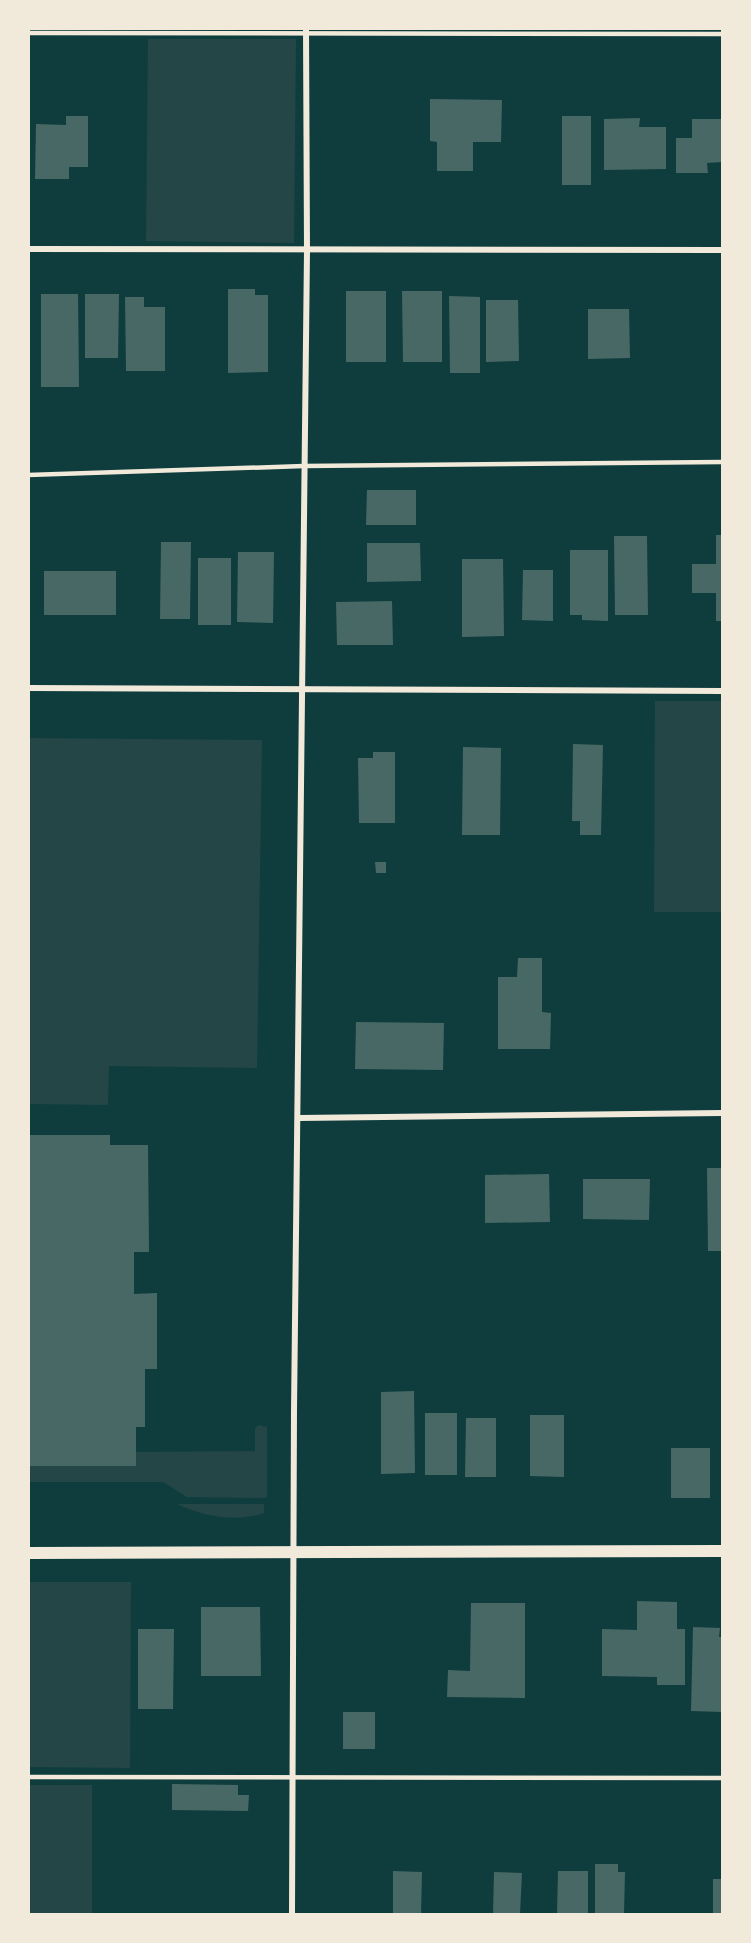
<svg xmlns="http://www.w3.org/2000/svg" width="751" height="1943" font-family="'Nunito Sans',sans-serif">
  <rect width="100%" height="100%" fill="#0f3d3e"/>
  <!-- green -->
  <g fill="#244646">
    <path d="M148 39H296L294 243 146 241Z"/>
    <path d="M655 701H722V912H654Z"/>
    <path d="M29 738 262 740 257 1068 109 1066 108 1105 29 1104Z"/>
    <path d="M259 1425 267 1427V1496L265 1498 187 1497 163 1482H29V1466H136V1452L255 1451V1428Z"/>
    <path d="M177 1504H264V1513C236 1523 202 1516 177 1504Z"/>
    <path d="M29 1582H131L130 1768 29 1767Z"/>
    <rect x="29" y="1785" width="63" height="129"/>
  </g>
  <!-- building -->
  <g fill="#486865">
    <path d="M430 99 502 100 501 142H473V171H437V142L430 141Z"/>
    <path d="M66 116H88V167H69V179H35L36 124 66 125Z"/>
    <rect x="562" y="116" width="29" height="69"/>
    <path d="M640 118 639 127H666V169L604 170V119Z"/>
    <path d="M692 119H722V162L707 163 708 173H676V138H692Z"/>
    <path d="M228 289H255V295H268V372L228 373Z"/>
    <rect x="346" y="291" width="40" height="71"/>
    <path d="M402 291H442V362H403Z"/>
    <path d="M41 294H78L79 387H41Z"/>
    <path d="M85 294H119L118 358H85Z"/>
    <path d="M449 296 480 297V373H450Z"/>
    <path d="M125 297H144V307H165V371H126Z"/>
    <path d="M486 300H518L519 361 486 362Z"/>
    <path d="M588 309H629L630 358 588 359Z"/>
    <path d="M367 490H416V525H366Z"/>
    <path d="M716 535H722V621H716V593H692V564H716Z"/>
    <path d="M614 536H647L648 615H615Z"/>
    <path d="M161 542H191L190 619H160Z"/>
    <path d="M367 543H420L421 581 367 582Z"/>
    <path d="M570 550H608V621L582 620V615H570Z"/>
    <path d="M238 552H274L273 623 237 622Z"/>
    <rect x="198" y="558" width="33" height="67"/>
    <path d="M462 559H503L504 636 462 637Z"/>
    <path d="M523 570H553V621L522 620Z"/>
    <rect x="44" y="571" width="72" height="44"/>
    <path d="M392 601 393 645H337L336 602Z"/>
    <path d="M573 744 603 745 601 835H580V821H572Z"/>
    <path d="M463 747 501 748 500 835H462Z"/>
    <path d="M373 752H395V823H359L358 758H373Z"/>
    <path d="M375 862H386V873H376Z"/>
    <path d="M518 958H542V1012L551 1013 550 1049H498V977H517Z"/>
    <path d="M356 1022 444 1023 443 1070 355 1069Z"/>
    <path d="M28 1135H110V1145H148L149 1252H134V1294L157 1293V1369H145V1427H136V1466H28Z"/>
    <path d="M707 1168H722V1251H708Z"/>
    <path d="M549 1174 550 1222 485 1223V1175Z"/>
    <path d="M583 1179H650L649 1220 583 1219Z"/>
    <path d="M414 1391 415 1473 381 1474V1392Z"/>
    <rect x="425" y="1413" width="32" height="62"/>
    <path d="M530 1415H564V1477L530 1476Z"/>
    <path d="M466 1418H496V1477H465Z"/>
    <rect x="671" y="1448" width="39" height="50"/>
    <path d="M637 1601 677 1602V1629H685V1685H657V1677L602 1676V1629L637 1630Z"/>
    <path d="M471 1603H525V1698L447 1697 448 1670 470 1671Z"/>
    <path d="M201 1607H260L261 1676H201Z"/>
    <path d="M693 1627 720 1628 719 1637H722V1712L691 1711Z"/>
    <path d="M138 1629H174L173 1709H138Z"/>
    <rect x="343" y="1712" width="32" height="37"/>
    <path d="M172 1784 238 1785V1795H249L248 1811 172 1810Z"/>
    <path d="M595 1864H618V1872H625L624 1914H595Z"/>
    <path d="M393 1871 422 1872 421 1914H393Z"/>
    <path d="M558 1871H588V1914H557Z"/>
    <path d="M494 1872 522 1873 520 1914H493Z"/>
    <rect x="713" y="1879" width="9" height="35"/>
  </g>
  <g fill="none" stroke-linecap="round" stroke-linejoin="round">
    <!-- service -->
    <g stroke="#f1e9da" stroke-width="4.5">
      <path d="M28 33 722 34"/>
      <path d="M28 475 304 466 722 462"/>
      <path d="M28 1777 722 1778"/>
    </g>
    <!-- minor -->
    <g stroke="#f1e9da" stroke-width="6">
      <path d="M28 249 722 250"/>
      <path d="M28 688 722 691"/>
      <path d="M299 1118 722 1113"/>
      <path d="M292 1914 294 1411 307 251 306 28"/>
    </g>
    <!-- secondary -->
    <path stroke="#f1e9da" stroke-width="12" d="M28 1553 722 1551"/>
  </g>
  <!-- border -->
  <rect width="751" height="1943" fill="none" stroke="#f1e9da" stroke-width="60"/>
</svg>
